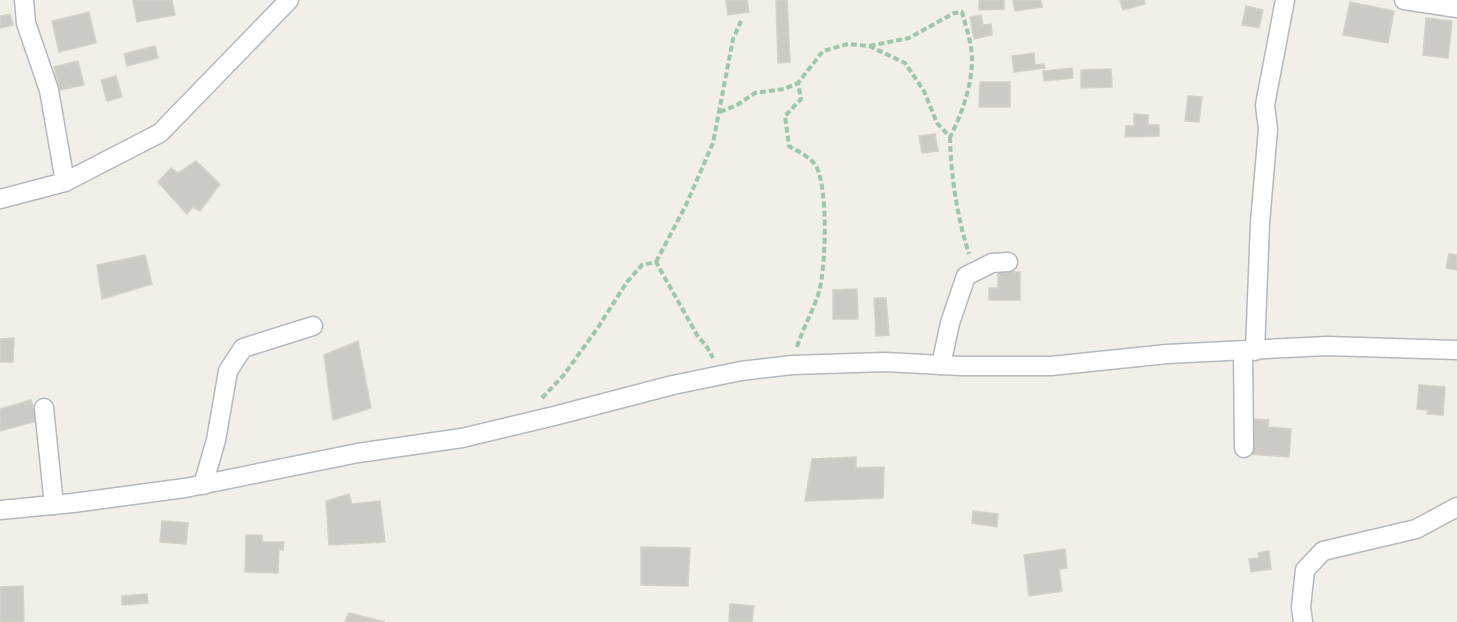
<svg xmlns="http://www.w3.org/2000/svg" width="1457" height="622" font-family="'Source Sans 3',sans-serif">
  <rect width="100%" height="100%" fill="#f1efe8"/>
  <!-- building -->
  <g fill="#cccac5" stroke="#d6d1c6" stroke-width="1.5">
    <path d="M133 0H172L175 15 137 22Z"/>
    <path d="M726 0H747L749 12 728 15Z"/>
    <path d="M776 0H787L790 62 778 63Z"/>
    <path d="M979 0H1004V9L979 10Z"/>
    <path d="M1013 0H1041L1042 7 1015 11Z"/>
    <path d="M1120 0H1144L1145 4 1123 10Z"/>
    <path d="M1350 2 1394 11 1388 43 1343 35Z"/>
    <path d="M1246 6 1263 10 1259 28 1242 25Z"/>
    <path d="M89 12 96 43 59 52 52 21Z"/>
    <path d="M10 14 13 25 0 28V16Z"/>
    <path d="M981 15 983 25 991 24 992 35 974 39 970 17Z"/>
    <path d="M1426 18 1452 21 1448 58 1423 55Z"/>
    <path d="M155 46 158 58 127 66 124 54Z"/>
    <path d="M1034 53 1035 65 1044 64 1045 68 1014 72 1012 56Z"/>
    <path d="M78 61 84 85 60 90 54 67Z"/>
    <path d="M1072 68 1073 78 1044 81 1043 71Z"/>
    <path d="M1111 69 1112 87 1081 88V70Z"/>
    <path d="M116 76 122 97 107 101 101 80Z"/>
    <path d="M980 82H1010V107H979Z"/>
    <path d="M1188 96 1202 97 1199 122 1185 121Z"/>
    <path d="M1134 114 1148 115V125H1159V136L1125 137 1126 126H1134Z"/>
    <path d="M935 134 938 151 922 153 919 136Z"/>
    <path d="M196 161 220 184 200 211 193 207 187 214 158 182 171 168 178 173Z"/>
    <path d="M1449 254 1457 255V270L1446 268Z"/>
    <path d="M145 255 152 284 102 299 97 265Z"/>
    <path d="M998 272H1020V300H989V288H998Z"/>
    <path d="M857 289 858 319H833V290Z"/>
    <path d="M874 298H886L889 335 876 336Z"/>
    <path d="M14 338 13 362H0V339Z"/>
    <path d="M358 341 371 408 333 420 324 355Z"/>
    <path d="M1419 385 1445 387 1443 415 1427 414 1428 410 1417 409Z"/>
    <path d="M31 400 37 421 0 431V409Z"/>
    <path d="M1251 419 1269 420 1268 427 1291 429 1289 457 1248 454Z"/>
    <path d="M856 457V468L884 467 883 498 805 501 812 459Z"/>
    <path d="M349 494 352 504 380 501 385 542 329 545 326 501Z"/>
    <path d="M973 511 998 514 997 527 972 523Z"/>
    <path d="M162 521 188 523 186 544 160 542Z"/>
    <path d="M246 535H262V542H284L283 550 279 549 278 573 245 572Z"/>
    <path d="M641 547 690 548 688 586 641 585Z"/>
    <path d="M1065 549 1067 568 1059 569 1062 591 1029 596 1024 555Z"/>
    <path d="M1269 551 1271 569 1251 572 1249 559 1259 558 1258 553Z"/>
    <path d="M23 586 24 622H0V587Z"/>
    <path d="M147 594 148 603 122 605V596Z"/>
    <path d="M730 604 754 606 752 622H729Z"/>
    <path d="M349 613 385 622H345Z"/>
  </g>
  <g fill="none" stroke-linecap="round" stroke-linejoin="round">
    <!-- street casing -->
    <g stroke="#b5b8bc" stroke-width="21">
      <g id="street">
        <path d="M24 0 26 23 49 90 65 182"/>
        <path d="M1404 0 1457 8"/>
        <path d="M0 199 65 182 160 133 289 0"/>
        <path d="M1243 351 1244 448"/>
        <path d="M1255 351 1260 223 1268 129 1265 105 1285 0"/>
        <path d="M941 365 950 323 966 276 992 263 1008 262"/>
        <path d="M44 408 54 505"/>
        <path d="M203 485 216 440 228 371 243 348 313 326"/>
        <path d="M0 510 73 503 185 488 358 453 462 438 554 416 673 385 741 371 792 365 885 362 961 366H1051L1167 354 1327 346 1457 350"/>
        <path d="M1303 622 1301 607 1305 570 1323 551 1416 529 1457 507"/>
      </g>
    </g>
    <!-- path -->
    <g stroke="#9cc7a9" stroke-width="4" stroke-dasharray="6 3" stroke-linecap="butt">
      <path d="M720 112 737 105 755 93 784 89 798 83"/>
      <path d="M950 137C951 177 957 216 969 254"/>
      <path d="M656 262 686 205 713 143 733 39 741 21"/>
      <path d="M797 347C803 328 813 311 819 292 826 266 828 192 817 168 812 157 798 152 789 146L785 116 801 99 798 83 823 51 848 44 869 46 905 63 924 91 937 123 950 137C962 114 972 85 972 59 972 44 966 27 962 12L954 13 909 38 869 46"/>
      <path d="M542 398 563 376 597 329 627 282 642 265 656 262 697 335 707 347 713 358"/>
    </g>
    <!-- street -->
    <use href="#street" stroke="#fff" stroke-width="18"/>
  </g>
</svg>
